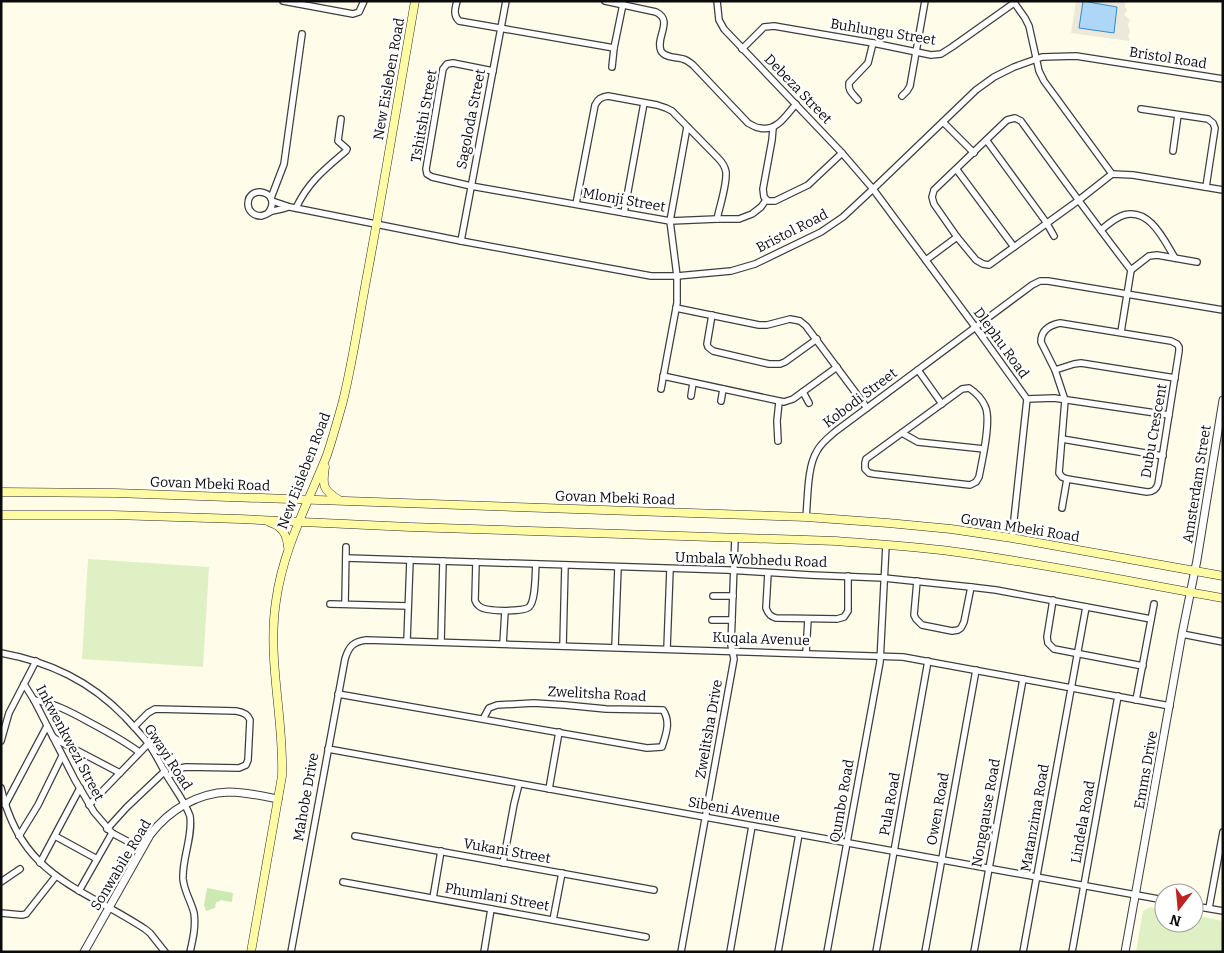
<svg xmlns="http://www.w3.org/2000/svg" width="1224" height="953" font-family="Bitter,serif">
  <rect width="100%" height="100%" fill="#fffce9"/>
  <!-- green -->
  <path fill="#cce9b3" d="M207 888 233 893 232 902 220 900 219 902H216L215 908 206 911 204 905Z"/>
  <!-- pitch -->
  <g fill="#dff0c5">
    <path d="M88 559 209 567 203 667 82 659Z"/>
    <path d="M1150 907 1164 910V923H1194V915L1223 921V952H1136L1143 911Z"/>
  </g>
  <!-- plaza -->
  <path fill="#ede9da" d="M1076 1H1111L1119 2V1H1129L1125 3V7L1127 10 1124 15 1130 20 1128 25 1130 32 1128 36 1130 39 1129 41 1071 33Z"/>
  <!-- water -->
  <path fill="#aed7f7" stroke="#3488cf" d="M1083 1 1117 7 1114 33 1079 28Z"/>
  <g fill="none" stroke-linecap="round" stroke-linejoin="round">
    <!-- minor casing -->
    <g stroke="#3e3e3e" stroke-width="8">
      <g id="minor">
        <path d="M283 1 353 14 359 12 364 1"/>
        <path d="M457 1C455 9 453 15 459 21L614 48"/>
        <path d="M605 1 656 12C674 21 655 37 661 51 665 58 676 57 683 59 687 60 689 62 693 65L748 123C752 125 756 128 760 128 777 132 786 115 796 104"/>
        <path d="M717 1 719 20 724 29 842 153 873 189 976 328 1027 399 1012 538"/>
        <path d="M1013 1 1025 18 1029 26 1039 71 1044 81 1112 174"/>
        <path d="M742 49 764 27 774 26 873 43 931 55 941 54 952 47 1014 3"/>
        <path d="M612 67 614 48 623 4"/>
        <path d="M493 71 453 63 447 64 443 69 426 169 427 174 432 177 471 186 670 221 717 219H739L752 214 761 207 766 200"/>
        <path d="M902 96 907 91 910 86 925 1"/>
        <path d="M858 100C853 94 848 91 849 83L868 63 873 43"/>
        <path d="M1141 109 1208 119 1213 123 1215 128 1206 187"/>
        <path d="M943 122 974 153"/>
        <path d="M773 128 772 140 763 189 764 197 768 201H775L808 185 842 153"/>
        <path d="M987 141 1046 222 1054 236"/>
        <path d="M1173 151 1178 115"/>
        <path d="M957 170 1014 247"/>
        <path d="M271 198 284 164 302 34"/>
        <path d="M272 201 290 207 461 241 651 276H677L731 271 755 264 821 232 843 217 873 189 976 90 994 77 1014 67 1042 57 1076 56 1223 79"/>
        <path d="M576 204 595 105C598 99 601 97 608 96L657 105 666 108 672 111 718 158C722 162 725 166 726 172 727 185 720 205 717 219"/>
        <path d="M296 208C308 182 325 169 346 151L347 149 338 141 341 119"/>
        <path d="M268 213C284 192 248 183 248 204 248 211 254 216 261 216 265 215 269 213 272 211 278 210 283 209 288 207"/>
        <path d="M624 213 644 103"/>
        <path d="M1101 230C1107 225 1116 217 1124 215 1150 208 1164 240 1175 258"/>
        <path d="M461 241 506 1"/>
        <path d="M926 260 957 237"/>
        <path d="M1131 270 1149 256 1157 255 1197 262"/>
        <path d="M676 308 759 325H767L790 319 800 321 806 326 867 408"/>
        <path d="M712 315 707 344 708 347 713 351 769 364H780L785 362 817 339"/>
        <path d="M1060 323 1171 341 1177 344 1179 347V351L1158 484C1156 490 1153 492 1147 492L1067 479 1062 477 1059 473 1065 400 1055 370 1041 342C1041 330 1050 325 1060 323Z"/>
        <path d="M1121 332 1131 270C1093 221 1057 171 1021 121L1015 118 1007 120 934 190 932 197 934 204 957 237 976 260 983 264 989 265 1079 200 1112 174 1133 175 1223 190"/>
        <path d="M918 370 942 404"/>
        <path d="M1055 370 1074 364 1081 363 1175 378"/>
        <path d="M663 376 784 402 793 399 837 367"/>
        <path d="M969 388C975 392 982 399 985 406 992 419 982 461 979 477L976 482 970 485 874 474 869 473 865 469V463L866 459 962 389Z"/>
        <path d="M661 389 677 303V276L670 221 687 127"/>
        <path d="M803 392 809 403"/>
        <path d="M691 396 693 383"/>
        <path d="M1027 399 1054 398 1169 415"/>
        <path d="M721 401 723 389"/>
        <path d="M902 433 918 442 984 449"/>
        <path d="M1062 439 1163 456"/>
        <path d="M778 441 777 421 779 402"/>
        <path d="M1062 508 1067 479"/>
        <path d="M806 517C808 498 807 467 817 451 821 443 829 437 836 431L1032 285 1040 281H1048L1223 310"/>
        <path d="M346 558 727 570 810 575 884 578 971 587 996 590 1151 619"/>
        <path d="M476 562 475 600C476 603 476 604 479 606 485 612 524 612 529 607 536 601 535 573 536 564"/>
        <path d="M768 573 766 608C768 614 771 617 776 618L837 619 844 617 848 611V576"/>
        <path d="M917 581 914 615 916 619 922 625 952 631 958 630 961 628 964 622 971 587"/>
        <path d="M713 596H733"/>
        <path d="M1053 600 1047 637 1048 643 1054 649 1143 666"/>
        <path d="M330 604 408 606"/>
        <path d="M345 604 346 547"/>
        <path d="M712 620H732"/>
        <path d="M1182 634 1223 642"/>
        <path d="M407 641 410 560"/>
        <path d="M441 642 443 561"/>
        <path d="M503 644 505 611"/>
        <path d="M563 646 565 565"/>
        <path d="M615 647 618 567"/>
        <path d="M667 649 670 569"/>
        <path d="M1 653C50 662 90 681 125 717 133 726 141 734 148 743 155 753 161 765 167 776 175 789 185 802 190 816 193 837 182 858 183 879 184 891 191 901 194 913 196 926 193 939 190 952"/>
        <path d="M806 653 808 619"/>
        <path d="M24 684 34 700 75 780 94 812 112 833 142 849"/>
        <path d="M338 694 647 748 662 747C666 734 671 722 663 710L606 709 565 705 534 703 497 705 489 708 483 719"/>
        <path d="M34 700C54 703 71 712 89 722 106 731 123 740 139 752"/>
        <path d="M1136 700 1154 604"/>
        <path d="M134 727 148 713 155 709 236 711C243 712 248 714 250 720L248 760 246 765 239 768 186 767 181 768 168 776"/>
        <path d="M53 737 59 741 120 773"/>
        <path d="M1 741 9 713 36 661"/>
        <path d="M328 749 1164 900"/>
        <path d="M1 788C21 876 79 886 145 929L150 933 165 952"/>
        <path d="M549 789 559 732"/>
        <path d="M5 805 47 726"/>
        <path d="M89 805 148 744"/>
        <path d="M107 829 127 807 165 771"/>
        <path d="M19 836 38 805 62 756"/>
        <path d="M55 836 97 859"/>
        <path d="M355 836 654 890"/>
        <path d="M40 863 80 788"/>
        <path d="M503 863 514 804 519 784"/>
        <path d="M1 882 20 869"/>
        <path d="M343 882 646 937"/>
        <path d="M79 891 112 833"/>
        <path d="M433 898 441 851"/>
        <path d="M1194 906 1223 911"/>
        <path d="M1209 908 1223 832"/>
        <path d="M1 913 22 915 26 914 56 876"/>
        <path d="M553 920 562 873"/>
        <path d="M291 952 345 659C349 646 353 642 366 640L903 657 1170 706"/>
        <path d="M484 952 491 909"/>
        <path d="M681 952 734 659 731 645 735 538"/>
        <path d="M730 952 752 826"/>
        <path d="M778 952 799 834"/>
        <path d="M827 952 880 662 886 545"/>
        <path d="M876 952 928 661"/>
        <path d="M925 952 976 670"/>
        <path d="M974 952 1023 679"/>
        <path d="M1023 952 1086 607"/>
        <path d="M1072 952 1118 696"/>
      </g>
    </g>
    <!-- tertiary casing -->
    <g stroke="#3e3e3e" stroke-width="9">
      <g id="tertiary">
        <path d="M84 952 150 835C169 810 197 793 229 792 245 792 262 796 278 799"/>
        <path d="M1125 952 1182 634 1197 560 1223 400"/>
      </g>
    </g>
    <!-- secondary casing -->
    <g stroke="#2d2d2d" stroke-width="9">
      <g id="secondary">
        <path d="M325 467C322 486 323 490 339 500"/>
        <path d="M1 492 115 493 806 517 888 523 951 529 1012 538 1223 576"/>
        <path d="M1 515H113L240 519 410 527 836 541C873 544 911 546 949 551 1041 563 1132 582 1223 598"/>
        <path d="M269 522C282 526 287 534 288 547"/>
        <path d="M251 952 282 776C284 717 267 660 276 601 283 549 308 503 327 455 333 437 338 419 343 401 353 360 359 318 367 276 384 185 399 93 415 1"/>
      </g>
    </g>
    <!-- minor -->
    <use href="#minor" stroke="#fff" stroke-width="5.5"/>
    <!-- tertiary -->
    <use href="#tertiary" stroke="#fff" stroke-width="7"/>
    <!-- secondary -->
    <use href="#secondary" stroke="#fffaa4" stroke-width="8"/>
  </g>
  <g text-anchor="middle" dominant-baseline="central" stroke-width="5" stroke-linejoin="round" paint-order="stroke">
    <!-- street labels -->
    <g font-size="14" fill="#0b0b0b" stroke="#fff">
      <text transform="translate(883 32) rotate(9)">Buhlungu Street</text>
      <text transform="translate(1168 58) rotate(9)">Bristol Road</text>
      <text transform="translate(389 79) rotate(-80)">New Eisleben Road</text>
      <text transform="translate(798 89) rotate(46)">Debeza Street</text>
      <text transform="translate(424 116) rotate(-80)">Tshitshi Street</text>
      <text transform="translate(471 119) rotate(-79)">Sagoloda Street</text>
      <text transform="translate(624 200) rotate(10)">Mlonji Street</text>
      <text transform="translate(792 231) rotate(-27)">Bristol Road</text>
      <text transform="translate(1001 343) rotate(54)">Dlephu Road</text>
      <text transform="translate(860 398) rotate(-37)">Kobodi Street</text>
      <text transform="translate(1154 431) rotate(-80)">Dubu Crescent</text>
      <text transform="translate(304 471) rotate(-69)">New Eisleben Road</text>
      <text transform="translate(210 484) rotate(2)">Govan Mbeki Road</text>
      <text transform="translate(1197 484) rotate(-81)">Amsterdam Street</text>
      <text transform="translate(615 498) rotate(2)">Govan Mbeki Road</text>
      <text transform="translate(1020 528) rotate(9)">Govan Mbeki Road</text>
      <text transform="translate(751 560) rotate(2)">Umbala Wobhedu Road</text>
      <text transform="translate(761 639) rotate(2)">Kuqala Avenue</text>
      <text transform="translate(597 694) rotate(3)">Zwelitsha Road</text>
      <text transform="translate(709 729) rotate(-80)">Zwelitsha Drive</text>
      <text transform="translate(70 743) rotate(62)">Inkwenkwezi Street</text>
      <text transform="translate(168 757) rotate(57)">Gwayi Road</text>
      <text transform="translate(1146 770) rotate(-80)">Emms Drive</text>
      <text transform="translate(306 797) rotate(-80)">Mahobe Drive</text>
      <text transform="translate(842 801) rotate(-80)">Qumbo Road</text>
      <text transform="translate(890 804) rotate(-80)">Pula Road</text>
      <text transform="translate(938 809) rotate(-80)">Owen Road</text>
      <text transform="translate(734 810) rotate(10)">Sibeni Avenue</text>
      <text transform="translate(986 813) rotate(-80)">Nongqause Road</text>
      <text transform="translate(1035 818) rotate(-80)">Matanzima Road</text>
      <text transform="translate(1083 822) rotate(-80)">Lindela Road</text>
      <text transform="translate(507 851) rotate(10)">Vukani Street</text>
      <text transform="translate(121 865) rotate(-59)">Sonwabile Road</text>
      <text transform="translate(497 897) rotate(10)">Phumlani Street</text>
    </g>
  </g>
  <!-- border -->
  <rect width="1224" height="953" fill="none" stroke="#0b0b0b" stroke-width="5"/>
  <!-- north arrow -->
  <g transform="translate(1179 908) rotate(196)"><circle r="24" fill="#ffffff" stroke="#9d9d9d"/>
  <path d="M0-4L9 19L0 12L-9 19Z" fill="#bc2322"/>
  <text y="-8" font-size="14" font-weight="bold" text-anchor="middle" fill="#0b0b0b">N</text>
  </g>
</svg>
